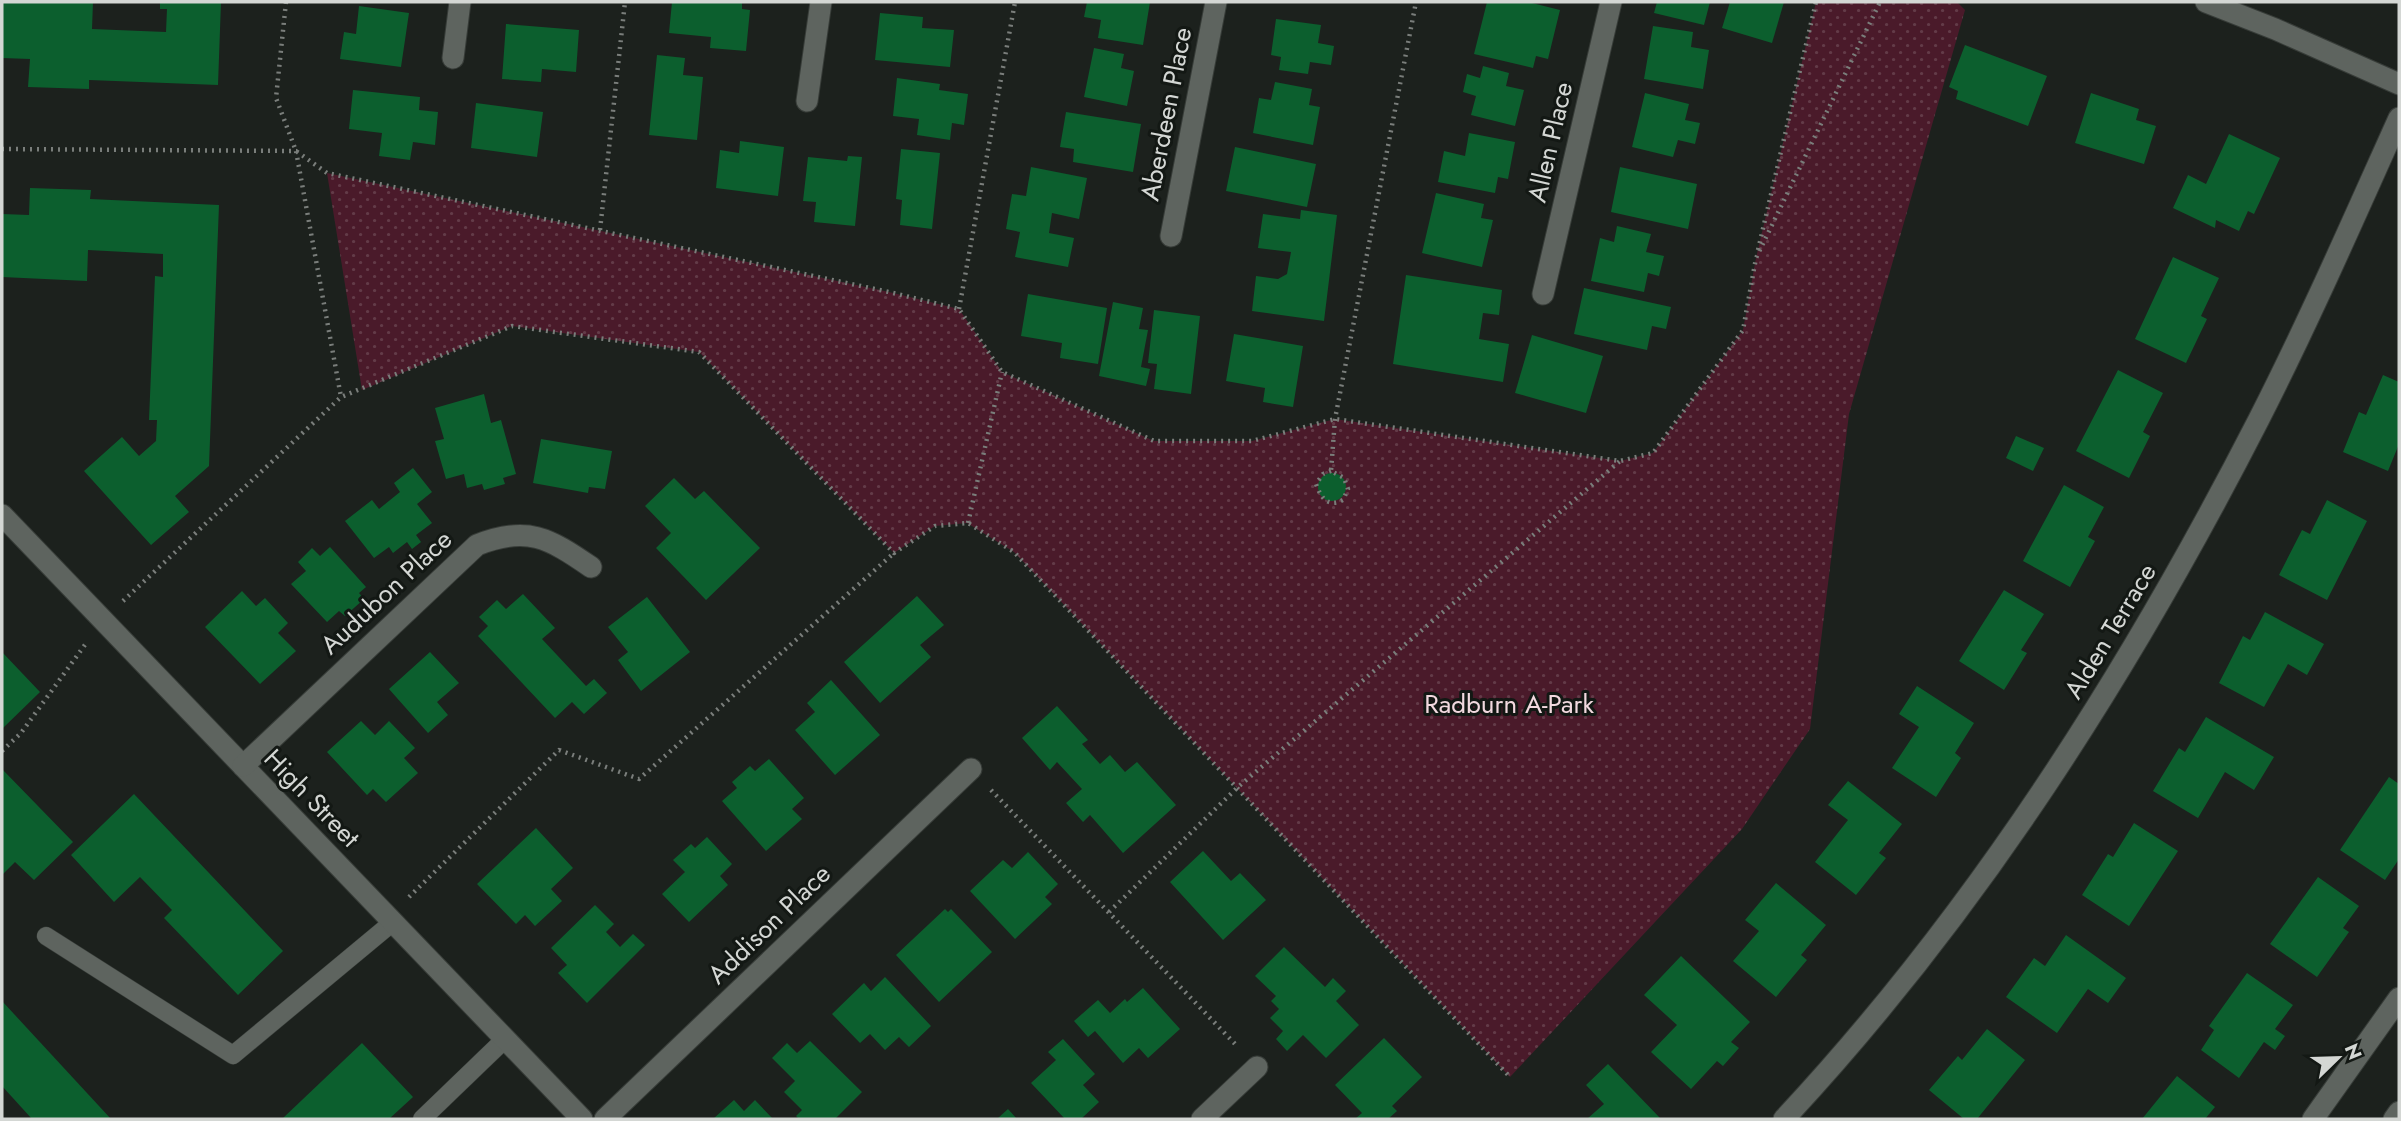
<svg xmlns="http://www.w3.org/2000/svg" width="2401" height="1121" font-family="Jost,sans-serif">
  <defs>
    <pattern id="park-dots" width="8" height="8" patternUnits="userSpaceOnUse" patternTransform="scale(1.75)"><rect width="8" height="8" fill="#4a1a2a"/><path d="M2 2h.1M6 6h.1" fill="none" stroke="#633b48" stroke-width="1.8" stroke-linecap="round"/></pattern>
  </defs>
  <rect width="100%" height="100%" fill="#1c211d"/>
  <!-- park -->
  <path fill="url(#park-dots)" d="M1816 2H1957L1965 10 1849 414 1810 729 1742 829 1510 1077 1014 552 967 523 935 526 894 553 699 352 512 326 362 390 327 173 889 292 959 309 1002 372 1154 441H1252L1335 419 1620 461 1653 453 1743 330 1756 258Z"/>
  <!-- building -->
  <g fill="#0c5f2e">
    <path d="M2 2H93L92 29 166 32 167 9H160V2H221L218 85 89 80V89L28 87 30 59 2 58Z"/>
    <path d="M672 2H742V9L750 10 746 51 710 48 711 37 669 33Z"/>
    <path d="M1087 2H1150L1143 45 1098 38 1101 20 1084 17Z"/>
    <path d="M1487 2H1528L1560 10 1548 59 1536 56 1533 68 1474 54Z"/>
    <path d="M1657 2H1710L1704 25 1654 13Z"/>
    <path d="M1730 2H1784L1772 43 1722 28Z"/>
    <path d="M359 6 409 13 401 67 340 59 344 32 356 34Z"/>
    <path d="M880 13 923 17 922 28 954 30 950 67 875 60Z"/>
    <path d="M1276 19 1321 25 1318 43 1334 46 1331 65 1310 62 1308 74 1279 70 1281 57 1271 55Z"/>
    <path d="M506 24 579 30 576 72 542 69 541 82 502 79Z"/>
    <path d="M1653 26 1693 32 1691 47 1709 50 1703 89 1644 79Z"/>
    <path d="M1965 45 2047 76 2028 126 1956 99 1958 91 1949 87Z"/>
    <path d="M1094 48 1124 54 1121 68 1134 71 1127 106 1084 97Z"/>
    <path d="M657 55 685 58 683 75 703 77 697 140 649 135Z"/>
    <path d="M1483 66 1509 73 1506 86 1524 90 1515 126 1471 115 1476 96 1463 92 1467 74 1480 78Z"/>
    <path d="M897 78 940 84 939 90 968 94 964 125 952 123 950 140 917 135 919 119 893 116Z"/>
    <path d="M1275 82 1312 89 1309 105 1320 107 1313 145 1253 133 1259 98 1271 100Z"/>
    <path d="M353 90 420 97 419 110 438 112 435 145 413 142 410 160 379 156 382 133 349 129Z"/>
    <path d="M1645 93 1689 104 1685 120 1700 123 1695 144 1678 140 1673 157 1632 147Z"/>
    <path d="M2091 93 2139 109 2136 120 2156 126 2144 164 2075 143Z"/>
    <path d="M476 103 543 112 537 157 471 148Z"/>
    <path d="M1066 112 1141 124 1133 172 1073 162 1074 149 1060 147Z"/>
    <path d="M1469 133 1515 142 1508 179 1498 177 1495 193 1438 182 1444 151 1465 156Z"/>
    <path d="M2229 134 2280 158 2254 214 2248 211 2239 231 2216 220 2215 228 2173 208 2188 175 2206 184Z"/>
    <path d="M740 141 784 147 778 196 716 188 720 150 739 153Z"/>
    <path d="M1235 147 1316 164 1307 207 1226 191Z"/>
    <path d="M901 149 940 153 932 229 900 225 902 200 896 199Z"/>
    <path d="M848 156 862 157 855 226 814 222 816 202 803 201 808 157 847 161Z"/>
    <path d="M1031 167 1087 178 1079 219 1052 213 1049 233 1074 238 1068 267 1015 257 1020 232 1006 229 1012 194 1026 196Z"/>
    <path d="M1620 167 1697 184 1688 229 1611 212Z"/>
    <path d="M30 188 91 190 90 199 219 205 209 466 175 496 189 512 151 545 84 471 122 437 139 456 156 441 157 420H149L155 276 163 277V254L88 250 87 281 2 277V214L29 215Z"/>
    <path d="M1436 193 1484 204 1481 218 1493 220 1482 267 1422 253Z"/>
    <path d="M1301 210 1337 215 1324 321 1252 311 1256 276 1278 279 1287 274 1291 252 1258 248 1263 214 1300 219Z"/>
    <path d="M1617 226 1651 234 1646 252 1664 256 1659 276 1648 273 1644 292 1591 281 1600 238 1614 242Z"/>
    <path d="M2173 257 2219 278 2201 316 2207 319 2186 363 2135 339Z"/>
    <path d="M1406 275 1502 290 1499 315 1483 313 1479 339 1509 344 1503 382 1393 364Z"/>
    <path d="M1584 288 1671 307 1666 329 1652 326 1647 350 1574 334Z"/>
    <path d="M1028 294 1107 308 1098 364 1060 358 1062 343 1021 336Z"/>
    <path d="M1113 302 1143 308 1139 329 1148 330 1141 367 1150 369 1146 386 1099 376Z"/>
    <path d="M1154 310 1200 316 1191 394 1154 389 1157 364 1148 363Z"/>
    <path d="M1234 334 1303 346 1293 407 1263 402 1265 388 1226 381Z"/>
    <path d="M1532 335 1603 356 1586 413 1515 393Z"/>
    <path d="M2118 370 2163 393 2143 432 2150 436 2129 478 2076 451Z"/>
    <path d="M2383 375 2399 382V444L2388 471 2343 452 2359 412 2366 415Z"/>
    <path d="M484 394 491 423 501 420 516 474 503 478 505 484 484 490 482 484 467 488 464 474 446 479 435 441 444 439 435 408Z"/>
    <path d="M2016 436 2044 448 2033 471 2006 458Z"/>
    <path d="M541 439 612 451 605 489 589 487 588 493 533 483Z"/>
    <path d="M413 468 432 492 417 504 432 523 416 535 421 542 412 549 407 542 393 553 389 547 374 558 345 521 372 500 379 509 400 492 394 483Z"/>
    <circle cx="1332" cy="487" r="14"/>
    <path d="M674 478 695 499 704 491 760 548 706 600 656 548 671 533 645 506Z"/>
    <path d="M2064 485 2104 507 2088 537 2095 541 2070 587 2023 561Z"/>
    <path d="M2327 500 2367 521 2327 600 2279 575 2302 530 2310 534Z"/>
    <path d="M330 547 366 587 359 593 364 599 345 616 339 611 327 622 291 584 306 571 298 562 312 548 320 556Z"/>
    <path d="M2004 590 2044 614 2021 650 2027 653 2004 690 1959 661Z"/>
    <path d="M242 591 256 606 265 598 288 623 278 633 296 651 260 684 205 627Z"/>
    <path d="M523 594 555 628 542 639 586 686 594 679 607 693 584 714 572 702 555 718 478 636 488 626 479 617 497 600 506 609Z"/>
    <path d="M917 596 944 625 920 645 931 657 880 703 844 662Z"/>
    <path d="M647 597 690 652 641 691 618 660 628 652 608 627Z"/>
    <path d="M2265 612 2324 644 2307 675 2288 664 2264 707 2219 683 2243 636 2250 640Z"/>
    <path d="M2 652 40 692 2 729Z"/>
    <path d="M430 652 459 683 437 702 448 715 428 733 389 689Z"/>
    <path d="M831 680 880 735 835 775 795 730 815 712 807 703Z"/>
    <path d="M1917 686 1974 723 1955 753 1961 758 1936 797 1892 768 1919 727 1899 714Z"/>
    <path d="M1057 706 1088 740 1082 744 1100 764 1110 755 1125 772 1137 762 1176 805 1123 853 1090 815 1083 822 1066 803 1082 789 1057 762 1050 770 1022 738Z"/>
    <path d="M2206 717 2274 757 2254 790 2225 772 2198 818 2153 791 2179 748 2185 752Z"/>
    <path d="M361 721 375 735 389 721 415 748 404 758 418 773 386 802 373 789 367 795 327 752Z"/>
    <path d="M769 759 804 798 792 809 802 819 766 851 722 801 737 788 732 782 750 766 755 771Z"/>
    <path d="M2 769 73 842 34 880 15 862 2 875Z"/>
    <path d="M2389 777 2399 784V859L2385 880 2340 850Z"/>
    <path d="M1848 781 1902 824 1879 853 1886 858 1856 895 1815 862 1848 820 1828 805Z"/>
    <path d="M134 794 283 951 238 995 164 918 172 910 140 877 114 902 71 855Z"/>
    <path d="M2134 823 2178 851 2129 926 2082 895 2108 854 2113 857Z"/>
    <path d="M536 828 573 868 551 889 562 901 535 926 525 915 516 924 477 884Z"/>
    <path d="M707 837 732 864 720 876 728 885 689 922 662 894 685 872 673 860 691 844 695 848Z"/>
    <path d="M1203 851 1231 881 1240 873 1266 900 1223 940 1170 882Z"/>
    <path d="M1028 852 1058 884 1045 897 1052 904 1015 939 970 891 1003 860 1012 868Z"/>
    <path d="M2318 877 2359 906 2343 928 2349 932 2317 977 2270 944Z"/>
    <path d="M1776 883 1826 925 1801 955 1807 960 1776 997 1733 961 1759 931 1745 920Z"/>
    <path d="M595 905 614 924 606 932 620 947 633 934 645 945 587 1003 558 973 567 965 551 948Z"/>
    <path d="M945 909 948 912 951 909 992 952 939 1002 896 955Z"/>
    <path d="M2066 935 2126 978 2108 1003 2088 989 2057 1033 2006 997 2034 958 2045 966Z"/>
    <path d="M1284 947 1325 987 1333 978 1346 991 1336 1001 1359 1025 1326 1058 1303 1035 1287 1051 1276 1039 1283 1031 1270 1018 1279 1009 1271 1001 1276 996 1255 976Z"/>
    <path d="M1681 956 1750 1022 1731 1042 1739 1048 1723 1066 1717 1061 1691 1089 1651 1052 1677 1025 1644 995Z"/>
    <path d="M2247 973 2293 1005 2275 1029 2285 1036 2275 1050 2264 1042 2239 1078 2201 1050 2214 1030 2209 1026Z"/>
    <path d="M885 977 931 1026 909 1047 899 1037 885 1050 870 1034 860 1043 832 1014 864 983 871 991Z"/>
    <path d="M1143 988 1180 1029 1148 1058 1139 1048 1123 1063 1095 1031 1088 1037 1074 1021 1098 1000 1110 1013 1125 999 1127 1002Z"/>
    <path d="M2 1001 111 1119H32L2 1086Z"/>
    <path d="M1987 1029 2025 1060 1977 1119H1964L1929 1090 1958 1056 1962 1060Z"/>
    <path d="M1384 1038 1422 1077 1392 1106 1397 1111 1388 1119H1355L1362 1113 1335 1085Z"/>
    <path d="M1063 1039 1095 1074 1083 1085 1099 1102 1081 1119H1065L1031 1083 1056 1060 1048 1052Z"/>
    <path d="M810 1041 862 1092 835 1119H799L796 1116 802 1110 784 1092 795 1081 772 1058 787 1043 797 1053Z"/>
    <path d="M362 1043 413 1097 389 1119H282Z"/>
    <path d="M1608 1064 1660 1118 1659 1119H1587L1604 1104 1586 1085Z"/>
    <path d="M2177 1076 2215 1107 2205 1119H2142Z"/>
    <path d="M734 1100 744 1111 755 1100 773 1119H713Z"/>
    <path d="M1008 1109 1017 1119H997Z"/>
  </g>
  <g fill="none" stroke-linecap="round" stroke-linejoin="round">
    <!-- service casing -->
    <g stroke="#373c38" stroke-width="19">
      <g id="service">
        <path d="M46 936 233 1055 393 922"/>
        <path d="M422 1119 505 1039"/>
      </g>
    </g>
    <!-- minor casing -->
    <g stroke="#373c38" stroke-width="23">
      <g id="minor">
        <path d="M2206 2 2275 29 2399 84"/>
        <path d="M453 58 460 2"/>
        <path d="M807 101 821 2"/>
        <path d="M1171 236 1216 2"/>
        <path d="M1543 294 1611 2"/>
        <path d="M2 515 582 1119"/>
        <path d="M243 766 477 545C527 525 549 538 591 567"/>
        <path d="M605 1119 971 769"/>
        <path d="M1202 1119 1257 1067"/>
        <path d="M1784 1119C1977 912 2130 671 2259 419 2309 321 2354 218 2399 118"/>
        <path d="M2313 1119 2399 998"/>
        <path d="M2394 1119 2399 1112"/>
      </g>
    </g>
    <!-- path -->
    <g stroke="#7a7e7b" stroke-width="4.5" stroke-dasharray="2 5" stroke-linecap="butt">
      <path d="M286 2 276 98 296 151 327 173 889 292 959 309 1002 372 1154 441H1252L1335 419 1620 461 1653 453 1743 330 1756 258 1880 2"/>
      <path d="M2 149 296 151 341 397"/>
      <path d="M600 230 625 2"/>
      <path d="M1758 250 1816 2"/>
      <path d="M959 309 1015 2"/>
      <path d="M1331 471 1323 474 1316 484C1321 498 1328 508 1343 500L1348 489 1344 478 1331 471 1335 419 1416 2"/>
      <path d="M968 523 1002 372"/>
      <path d="M123 601 341 397 512 326 699 352 894 553 935 526 968 523 1014 552 1510 1077"/>
      <path d="M2 751 21 733 87 642"/>
      <path d="M991 790 1237 1046"/>
      <path d="M409 897 559 750 639 779 894 553"/>
      <path d="M1109 912 1238 787 1620 461"/>
    </g>
    <!-- service -->
    <use href="#service" stroke="#5e645f" stroke-width="18"/>
    <!-- minor -->
    <use href="#minor" stroke="#5e645f" stroke-width="21"/>
  </g>
  <g text-anchor="middle" dominant-baseline="central" stroke-width="6" stroke-linejoin="round" paint-order="stroke">
    <!-- street labels -->
    <g font-size="26" fill="#d4d7d4" stroke="#131814">
      <text transform="translate(1166 114) rotate(-79)">Aberdeen Place</text>
      <text transform="translate(1550 142) rotate(-77)">Allen Place</text>
      <text transform="translate(386 592) rotate(-43)">Audubon Place</text>
      <text transform="translate(2110 631) rotate(-59)">Alden Terrace</text>
      <text transform="translate(312 798) rotate(46)">High Street</text>
      <text transform="translate(769 924) rotate(-44)">Addison Place</text>
    </g>
    <!-- park labels -->
    <g font-size="26" fill="#f2d9df" stroke="#131814">
      <text x="1509" y="704">Radburn A-Park</text>
    </g>
  </g>
  <!-- border -->
  <rect width="2401" height="1121" fill="none" stroke="#d4d7d4" stroke-width="7"/>
  <!-- north arrow -->
  <g transform="translate(2338 1058) rotate(67)" stroke="#131814" stroke-width="5" paint-order="stroke">
  <path d="M0-5L12 26L0 18L-12 26Z" fill="#d4d7d4"/>
  <text y="-10" font-size="19" font-weight="bold" text-anchor="middle" fill="#d4d7d4">N</text>
  </g>
</svg>
